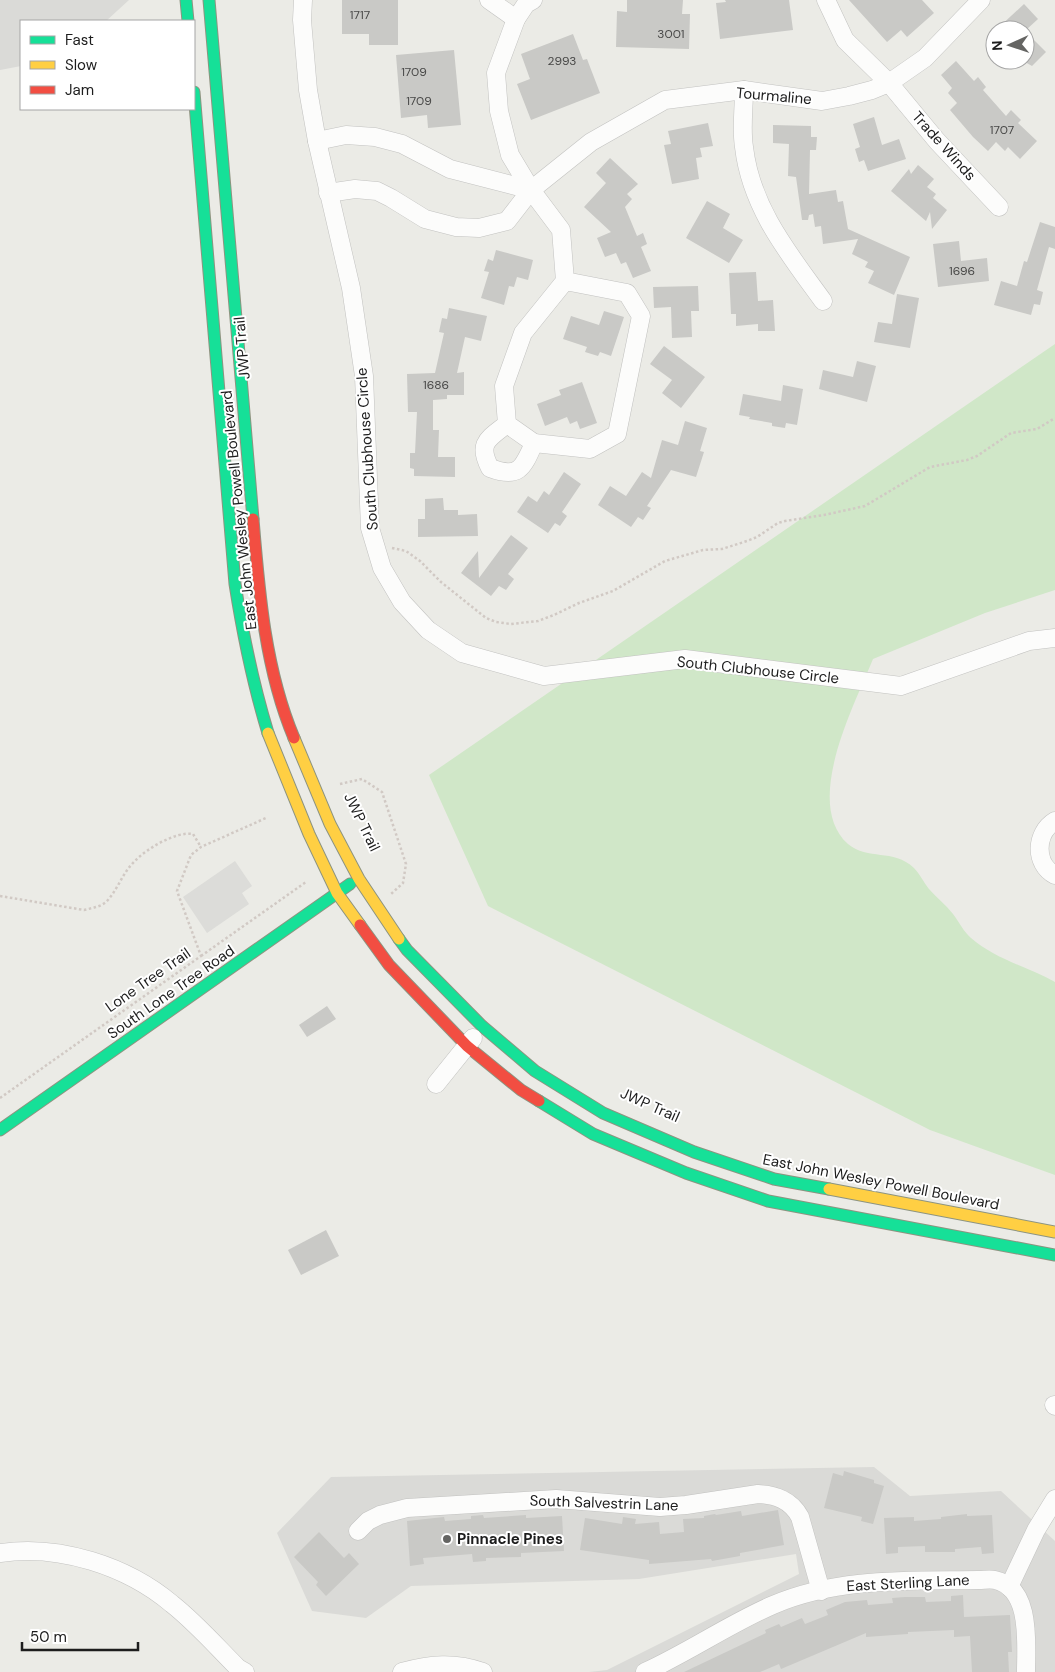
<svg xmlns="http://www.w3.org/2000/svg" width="1055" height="1672" font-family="'DM Sans',sans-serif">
  <rect width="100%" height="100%" fill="#ebebe6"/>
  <!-- residential -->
  <g fill="#dadad7">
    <path d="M0 0H129L106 21H21V66L0 70Z"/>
    <path d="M874 1467 910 1496 1001 1491 1055 1541V1672H589L607 1670 799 1574 796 1554 639 1579 411 1586 366 1618 312 1611 277 1533 331 1477Z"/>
  </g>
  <!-- grass -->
  <path fill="#d0e7c8" d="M1055 344V590L985 613 873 659C855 704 802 803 848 844 868 861 893 848 914 868 920 874 924 883 929 889 937 898 946 905 953 914 959 922 964 932 971 938 995 959 1028 967 1055 982V1175L930 1130 488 906 429 775Z"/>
  <!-- parking -->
  <path fill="#dcdcd9" d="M235 861 252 886 242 893 249 904 207 933 183 897Z"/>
  <!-- building -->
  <g fill="#c9c9c6">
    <path d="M342 0H398V45H369V34H342Z"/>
    <path d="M627 0H683L682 14H690L689 49 616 47 617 11 627 12Z"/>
    <path d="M725 0H789L793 30 720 39 716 3 726 2Z"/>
    <path d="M849 0H922L934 13 907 37 901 30 887 42Z"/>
    <path d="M1024 4 1038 19 1026 30H996Z"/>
    <path d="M1025 31 1046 52 1032 66 1025 62Z"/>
    <path d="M573 34 583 60 587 59 600 93 531 120 517 84 530 79 521 54Z"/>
    <path d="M454 50 461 125 428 128 427 115 401 118 396 55Z"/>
    <path d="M956 61 974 81 978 77 986 87 983 90 1006 116 1011 110 1021 120 1018 123 1037 141 1020 159 1008 147 1005 151 996 142 988 151 973 137 950 110 957 103 948 93 952 88 941 75Z"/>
    <path d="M874 117 882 145 899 139 906 159 868 171 864 160 859 162 855 149 860 147 853 124Z"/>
    <path d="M708 123 713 146 700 148 702 157 696 158 699 179 672 184 664 145 671 144 668 131Z"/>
    <path d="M773 125 811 126V137H817L816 150H810L809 194 836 190 838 202 843 201 848 229 910 257 894 295 868 283 874 271 865 267 868 262 852 254 858 239 823 244 821 226 815 227 813 214 809 215 808 220H802L796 177 788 176 789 144 773 143Z"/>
    <path d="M610 158 638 184 627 194 632 199 625 207 637 236 643 233 647 244 641 247 651 271 633 278 626 262 621 264 616 253 605 257 597 238 611 232 584 207 606 183 596 173Z"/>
    <path d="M918 165 934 179 927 187 936 194 933 198 947 210 932 229 930 212 926 221 891 191 909 169 911 174Z"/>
    <path d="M707 201 730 214 723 228 743 240 729 263 686 238Z"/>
    <path d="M1040 222 1055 227V249L1049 247 1037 290 1043 292 1040 305 1034 304 1031 315 994 305 1001 281 1017 286 1024 261 1027 262Z"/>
    <path d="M959 241 961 261 987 258 989 281 938 287 933 244Z"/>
    <path d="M496 250 533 260 528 280 517 277 514 287 509 286 504 305 481 298 489 272 484 271 488 259 493 261Z"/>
    <path d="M756 272 758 301 773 300 775 331H758V324L736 326V314H731L729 273Z"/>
    <path d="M698 286 699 311H691L692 337 672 338 671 307 654 308 653 287Z"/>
    <path d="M897 294 919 298 910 348 874 342 878 322 892 324Z"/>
    <path d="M449 308 487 316 481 341 465 337 457 373 464 372V395H447V399L433 400V430H439L438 457H455V477L414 476V469L410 468V453H415L417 412H408L407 374 435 373 444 333 439 332 442 318 447 319Z"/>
    <path d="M604 311 624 317 611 356 600 352 598 356 585 352 587 347 563 339 571 316 599 325Z"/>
    <path d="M664 346 705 377 681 408 662 393 672 380 650 364Z"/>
    <path d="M857 361 876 366 867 402 819 389 823 370 853 377Z"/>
    <path d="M582 382 597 423 580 429 577 421 570 424 567 417 545 426 537 404 561 395 559 390Z"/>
    <path d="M783 385 803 389 797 425 786 423 785 428 772 426V423L749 419 750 417 739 415 743 394 781 401Z"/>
    <path d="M685 421 707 428 700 451 704 452 696 477 671 470 647 506 651 508 643 520 638 517 631 527 598 505 610 486 626 496 642 472 651 478 662 440 678 445Z"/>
    <path d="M564 472 581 484 562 512 567 516 560 526 555 523 548 533 517 512 528 496 537 502 544 491 549 495Z"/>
    <path d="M443 498 444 510H458V515L477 514 478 536 418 537V519H425V499Z"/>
    <path d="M511 535 528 548 508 574 514 579 506 590 499 586 491 596 461 573 478 551 479 578Z"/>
    <path d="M327 1006 336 1019 307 1037 299 1025Z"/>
    <path d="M326 1230 339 1256 301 1275 288 1250Z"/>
    <path d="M844 1471 874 1480V1483L884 1486 873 1524 861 1521 862 1517 824 1508 833 1473 843 1476Z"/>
    <path d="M778 1510 784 1545 740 1553V1556L712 1561 711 1559 649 1564V1560L580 1550 585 1518 622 1524 623 1517 636 1519 635 1524 659 1522 660 1534 684 1532 683 1519 704 1518V1516L715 1514 716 1515 741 1511 742 1516Z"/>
    <path d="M967 1514V1516L992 1515 994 1553 982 1554 981 1547 955 1549V1552H925V1546L898 1547V1553L886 1554 884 1518 914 1517V1521L941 1519V1517Z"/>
    <path d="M483 1515 484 1518 526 1515V1518L562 1516 564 1551 521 1553V1557L486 1558V1561L473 1562 472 1554 423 1558 424 1564 410 1566 407 1521 444 1517 445 1521 471 1519V1516Z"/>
    <path d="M319 1532 344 1558 349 1553 359 1564 326 1596 316 1585 318 1582 294 1557Z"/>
    <path d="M963 1595 964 1617 1010 1615 1012 1652H1008L1009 1672H972L970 1636 954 1637V1630L908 1632V1634L866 1637V1633L781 1669 779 1664 760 1672H684L766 1633 765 1630 779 1624 781 1627 802 1618 805 1624 828 1615 826 1610 845 1602 867 1600 868 1605 893 1603 892 1598 905 1597H925L926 1602 951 1601V1596Z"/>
  </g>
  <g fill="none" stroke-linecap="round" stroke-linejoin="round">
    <!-- street casing -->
    <g stroke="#c2c2c0" stroke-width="19">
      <g id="street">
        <path d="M303 0 302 20 308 90 317 141 351 288 364 376 370 528 382 568 402 602 428 630 462 653 544 676 685 659 901 686 1029 641 1055 638"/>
        <path d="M489 0 516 19"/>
        <path d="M533 0 526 4 516 19 496 73 499 111 510 155 531 190 561 230 565 281 523 333 504 386 507 424 534 443 590 449 617 434 641 316 627 293 565 281"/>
        <path d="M826 0 845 40 889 83 937 141 999 207"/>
        <path d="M744 90C744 109 741 129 744 147 751 208 789 254 823 301"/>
        <path d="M317 141 346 135 375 137 402 144 450 169 531 190"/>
        <path d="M328 193 355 189 377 191 391 198 425 219 456 227 479 228 507 221 531 190 591 142 665 100 744 90 822 101 849 96 872 90 889 83 925 58 981 0"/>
        <path d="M507 424C488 439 477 443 490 468 519 479 523 468 534 443"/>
        <path d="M1055 821C1035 833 1034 864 1055 875"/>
        <path d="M436 1084 473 1038"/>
        <path d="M1054 1405 1055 1406"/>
        <path d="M358 1531 368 1521 380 1515 407 1508 556 1499 660 1507 686 1505 758 1494C776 1495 791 1500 800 1517L821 1591"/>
        <path d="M0 1553C59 1544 127 1566 172 1604 196 1623 216 1646 238 1668L245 1672"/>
        <path d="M1009 1587 1036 1530 1055 1499"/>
        <path d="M402 1672C430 1664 455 1662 483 1672"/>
        <path d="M645 1672C689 1652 729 1624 773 1605 838 1577 910 1581 979 1580 984 1580 990 1579 995 1580 1032 1588 1026 1644 1026 1672"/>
      </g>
    </g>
    <!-- fast casing -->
    <g stroke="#8d9480" stroke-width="13">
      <g id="fast">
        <path d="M186 0 188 21"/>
        <path d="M209 0 253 519"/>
        <path d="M194 92 235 584C243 635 253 684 268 733"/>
        <path d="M399 939 407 950 482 1026 535 1071 603 1113 694 1152 774 1179 829 1189"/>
        <path d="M539 1101 593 1134 686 1173 768 1201 1055 1255"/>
        <path d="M0 1130 350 884"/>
      </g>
    </g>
    <!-- slow casing -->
    <g stroke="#8d9480" stroke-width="13">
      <g id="slow">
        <path d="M268 733 309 834 337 893 360 925"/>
        <path d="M294 738 330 824 359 879 399 939"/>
        <path d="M829 1189 1055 1232"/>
      </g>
    </g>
    <!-- jam casing -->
    <g stroke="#8d9480" stroke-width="13">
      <g id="jam">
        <path d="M253 519C259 592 265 669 294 738"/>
        <path d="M360 925 389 965 467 1046 521 1090 539 1101"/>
      </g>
    </g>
    <!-- path -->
    <g stroke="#d1c9c4" stroke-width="2.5" stroke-dasharray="2.5 2.5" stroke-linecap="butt">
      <path d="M392 548 406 551 420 561 441 582 486 618 496 622 511 624 538 621 554 615 579 603 613 591 665 561 703 550 722 549 747 541 757 537 778 523 785 521 824 515 865 506 930 467 967 460 977 456 1011 433 1037 429 1055 418"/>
      <path d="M340 784 362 779 382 792 406 864 403 883 391 894"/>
      <path d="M0 896 84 910C92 908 100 907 106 902 118 890 122 873 135 861 146 849 176 831 193 834L201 847"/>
      <path d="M201 956 306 882"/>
      <path d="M0 1098 201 956 177 891 191 855 201 847 266 818"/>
    </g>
    <!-- street -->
    <use href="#street" stroke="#fcfcfb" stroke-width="18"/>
    <!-- fast -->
    <use href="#fast" stroke="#16e098" stroke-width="11"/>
    <!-- slow -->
    <use href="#slow" stroke="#ffcf43" stroke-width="11"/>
    <!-- jam -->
    <use href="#jam" stroke="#f24e42" stroke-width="11"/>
  </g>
  <!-- markers -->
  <circle fill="#656563" stroke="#fff" stroke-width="2" cx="447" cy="1539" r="5"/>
  <g text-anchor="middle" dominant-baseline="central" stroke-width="4" stroke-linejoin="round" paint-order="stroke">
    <!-- number labels -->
    <g font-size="12" fill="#484847">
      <text x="360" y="15">1717</text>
      <text x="671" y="34">3001</text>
      <text x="562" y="61">2993</text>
      <text x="414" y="72">1709</text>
      <text x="419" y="101">1709</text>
      <text x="1002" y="130">1707</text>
      <text x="962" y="271">1696</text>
      <text x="436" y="385">1686</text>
    </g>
    <!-- street labels -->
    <g font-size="15" fill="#1d1d1d" stroke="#fff">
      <text transform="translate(774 96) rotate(5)">Tourmaline</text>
      <text transform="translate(944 146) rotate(48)">Trade Winds</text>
      <text transform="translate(242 348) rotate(-95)">JWP Trail</text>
      <text transform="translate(367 449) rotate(-94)">South Clubhouse Circle</text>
      <text transform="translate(239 510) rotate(-96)">East John Wesley Powell Boulevard</text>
      <text transform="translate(758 670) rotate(6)">South Clubhouse Circle</text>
      <text transform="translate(362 822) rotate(64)">JWP Trail</text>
      <text transform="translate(148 980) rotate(-35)">Lone Tree Trail</text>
      <text transform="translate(171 992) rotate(-35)">South Lone Tree Road</text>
      <text transform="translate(650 1105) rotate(24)">JWP Trail</text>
      <text transform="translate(881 1182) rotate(11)">East John Wesley Powell Boulevard</text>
      <text transform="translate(604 1503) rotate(2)">South Salvestrin Lane</text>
      <text transform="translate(908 1583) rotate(-3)">East Sterling Lane</text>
    </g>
    <!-- poi labels -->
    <g font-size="15" font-weight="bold" fill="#1d1d1d" stroke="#fff" text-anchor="start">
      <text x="457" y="1539">Pinnacle Pines</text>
    </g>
  </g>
  <!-- legend -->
  <rect x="20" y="20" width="175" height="90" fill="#ffffff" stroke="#a5a5a5"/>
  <rect x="30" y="36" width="25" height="8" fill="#16e098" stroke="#a5a5a5"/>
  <text x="65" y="45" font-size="15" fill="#1d1d1d">Fast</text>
  <rect x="30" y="61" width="25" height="8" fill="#ffcf43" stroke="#a5a5a5"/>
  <text x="65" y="70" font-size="15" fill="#1d1d1d">Slow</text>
  <rect x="30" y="86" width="25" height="8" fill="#f24e42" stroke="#a5a5a5"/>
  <text x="65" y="95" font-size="15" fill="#1d1d1d">Jam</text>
  <!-- north arrow -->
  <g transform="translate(1010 45) rotate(267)"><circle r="24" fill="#ffffff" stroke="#a5a5a5"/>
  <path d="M0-4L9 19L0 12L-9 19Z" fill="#656563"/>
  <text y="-8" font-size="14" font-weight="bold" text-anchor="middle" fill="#1d1d1d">N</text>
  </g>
  <!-- scale -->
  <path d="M22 1642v8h116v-8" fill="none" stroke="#1d1d1d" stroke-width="2.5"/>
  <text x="30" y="1642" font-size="15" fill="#1d1d1d" stroke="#ffffff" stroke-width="4" paint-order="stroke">50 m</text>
</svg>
